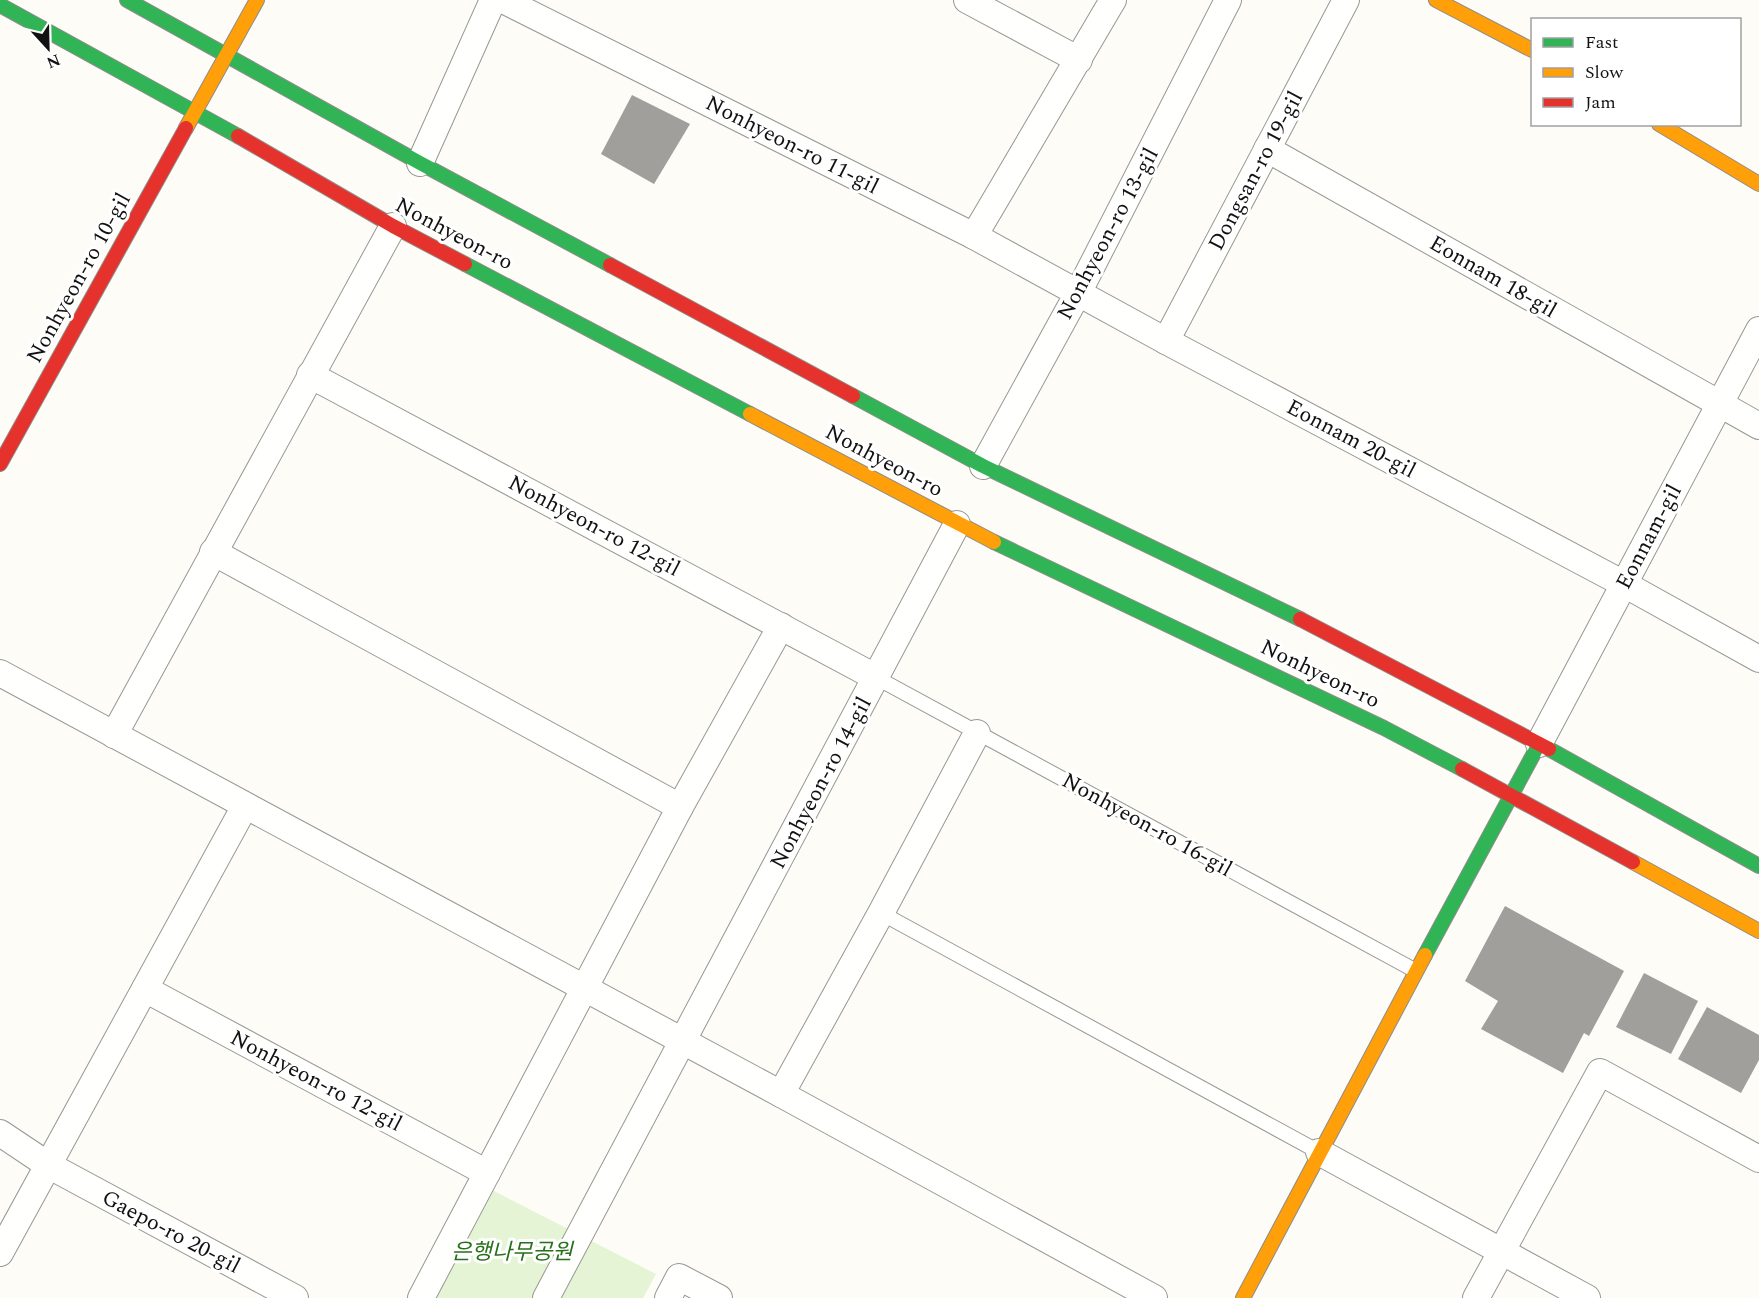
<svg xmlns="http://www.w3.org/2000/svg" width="1759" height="1298" font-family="Spectral,'Noto Sans KR',serif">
  <rect width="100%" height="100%" fill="#fdfcf7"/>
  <!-- green -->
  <path fill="#e5f4d5" d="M492 1190 656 1274 643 1298H432Z"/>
  <!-- building -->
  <g fill="#a19f9c">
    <path d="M632 95 690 124 654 184 601 154Z"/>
    <path d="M1505 906 1624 971 1589 1036 1584 1033 1563 1073 1481 1029 1498 1001 1465 981Z"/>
    <path d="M1644 973 1698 1001 1671 1054 1616 1027Z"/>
    <path d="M1707 1007 1759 1035V1060L1741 1093 1678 1059Z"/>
  </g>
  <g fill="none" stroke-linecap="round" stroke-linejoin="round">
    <!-- lane casing -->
    <g stroke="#979795" stroke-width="16">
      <g id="lane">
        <path d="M877 678 1416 971"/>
        <path d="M881 913 1319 1152"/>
      </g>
    </g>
    <!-- street casing -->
    <g stroke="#979795" stroke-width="28">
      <g id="street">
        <path d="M503 0 974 236 1166 341 1624 584 1759 659"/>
        <path d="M967 0 1079 60"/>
        <path d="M1267 149 1759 426"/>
        <path d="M420 163 493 0"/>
        <path d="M974 236 1113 0"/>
        <path d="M1166 341 1346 0"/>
        <path d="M310 375 877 678"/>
        <path d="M983 466 1078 293 1228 0"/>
        <path d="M213 552 680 807"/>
        <path d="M0 673 781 1094 1154 1298"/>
        <path d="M114 735 393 226"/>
        <path d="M1539 744 1759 330"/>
        <path d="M145 989 487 1173"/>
        <path d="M781 1094 881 913 977 733"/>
        <path d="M0 1133 48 1165 295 1298"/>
        <path d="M1319 1152 1587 1298"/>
        <path d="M0 1253 245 806"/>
        <path d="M421 1298 680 807 781 626"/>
        <path d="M546 1298 957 524"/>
        <path d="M668 1298 679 1277 719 1298"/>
        <path d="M1476 1298 1600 1072 1759 1159"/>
      </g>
    </g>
    <!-- fast casing -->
    <g stroke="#8e8d8b" stroke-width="16">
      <g id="fast">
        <path d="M127 0 420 163 610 265"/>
        <path d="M0 5 238 136"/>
        <path d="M465 264 750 414"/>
        <path d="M853 396 983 466 1300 619"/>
        <path d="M994 542 1384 728 1462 769"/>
        <path d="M1549 749 1759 866"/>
        <path d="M1425 955 1539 744"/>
      </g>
    </g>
    <!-- slow casing -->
    <g stroke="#8e8d8b" stroke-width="16">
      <g id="slow">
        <path d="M1436 0 1532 50"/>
        <path d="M1659 124 1759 184"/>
        <path d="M186 128 257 0"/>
        <path d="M750 414 994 542"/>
        <path d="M1633 862 1759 931"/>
        <path d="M1243 1298 1425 955"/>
      </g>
    </g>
    <!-- jam casing -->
    <g stroke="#8e8d8b" stroke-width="16">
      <g id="jam">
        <path d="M238 136 393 226 465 264"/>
        <path d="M610 265 853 396"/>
        <path d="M0 464 186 128"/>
        <path d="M1300 619 1549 749"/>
        <path d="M1462 769 1633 862"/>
      </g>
    </g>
    <!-- lane -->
    <use href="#lane" stroke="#fffffe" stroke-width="14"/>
    <!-- street -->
    <use href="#street" stroke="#fffffe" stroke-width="26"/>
    <!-- fast -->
    <use href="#fast" stroke="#30b455" stroke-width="14"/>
    <!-- slow -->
    <use href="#slow" stroke="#ff9f0a" stroke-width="14"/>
    <!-- jam -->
    <use href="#jam" stroke="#e5322d" stroke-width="14"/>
  </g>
  <g text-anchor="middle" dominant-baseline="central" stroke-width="6" stroke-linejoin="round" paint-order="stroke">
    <!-- street labels -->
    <g font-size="22" fill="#111" stroke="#fff">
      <text transform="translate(792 145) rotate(27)">Nonhyeon-ro 11-gil</text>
      <text transform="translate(1256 171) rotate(-62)">Dongsan-ro 19-gil</text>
      <text transform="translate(454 234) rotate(28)">Nonhyeon-ro</text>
      <text transform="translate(1108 234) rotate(-62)">Nonhyeon-ro 13-gil</text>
      <text transform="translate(1493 277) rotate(30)">Eonnam 18-gil</text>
      <text transform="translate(79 278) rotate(-61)">Nonhyeon-ro 10-gil</text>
      <text transform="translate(1351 439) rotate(28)">Eonnam 20-gil</text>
      <text transform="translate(884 461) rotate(28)">Nonhyeon-ro</text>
      <text transform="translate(594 526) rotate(28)">Nonhyeon-ro 12-gil</text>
      <text transform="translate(1649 537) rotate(-62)">Eonnam-gil</text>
      <text transform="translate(1320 674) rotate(26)">Nonhyeon-ro</text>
      <text transform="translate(821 783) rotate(-62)">Nonhyeon-ro 14-gil</text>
      <text transform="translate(1147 825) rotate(29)">Nonhyeon-ro 16-gil</text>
      <text transform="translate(316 1081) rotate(28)">Nonhyeon-ro 12-gil</text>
      <text transform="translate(171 1232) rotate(28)">Gaepo-ro 20-gil</text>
    </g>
    <!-- park labels -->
    <g font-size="22" font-style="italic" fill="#27701a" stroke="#fff">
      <text x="512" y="1252">은행나무공원</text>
    </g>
  </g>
  <!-- legend -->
  <rect x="1531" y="18" width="210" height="108" fill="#ffffff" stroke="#a0a0a0" stroke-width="1.5"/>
  <rect x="1543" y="38" width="30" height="9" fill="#30b455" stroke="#a0a0a0" stroke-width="1.5"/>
  <text x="1585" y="48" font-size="18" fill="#111111">Fast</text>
  <rect x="1543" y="68" width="30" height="9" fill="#ff9f0a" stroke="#a0a0a0" stroke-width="1.5"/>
  <text x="1585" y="78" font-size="18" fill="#111111">Slow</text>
  <rect x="1543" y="98" width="30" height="9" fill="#e5322d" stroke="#a0a0a0" stroke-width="1.5"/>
  <text x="1585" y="108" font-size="18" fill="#111111">Jam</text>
  <!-- north arrow -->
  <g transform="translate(48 48) rotate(158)" stroke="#ffffff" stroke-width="4.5" paint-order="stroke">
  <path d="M0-4.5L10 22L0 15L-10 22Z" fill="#111111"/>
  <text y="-9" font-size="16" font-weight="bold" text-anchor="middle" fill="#111111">N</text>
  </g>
</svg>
